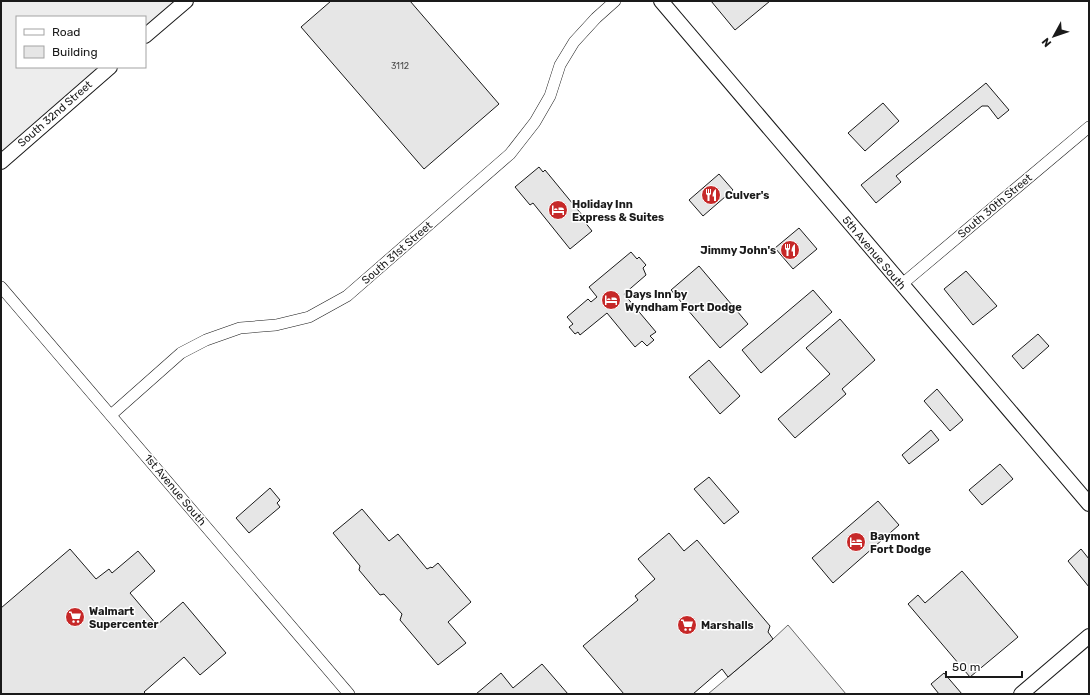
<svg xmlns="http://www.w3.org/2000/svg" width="1090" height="695" font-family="Rubik,sans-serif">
  <rect width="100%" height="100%" fill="#fff"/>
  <!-- built -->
  <g fill="#ededed" stroke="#6a6a6a">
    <path d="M1 1H186L145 36V17H17V67H110L1 162Z"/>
    <path d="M788 625 846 694H708L773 639Z"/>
  </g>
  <!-- building -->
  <g fill="#e6e6e6" stroke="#1a1a1a">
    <path d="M331 1H410L499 104 424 169 301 27Z"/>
    <path d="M711 1H770L735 30Z"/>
    <path d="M986 83 1009 110 998 119 988 106H982L896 176 901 182 876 203 861 185Z"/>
    <path d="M883 103 899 121 865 151 848 133Z"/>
    <path d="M539 167 543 172 545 170 582 215 580 216 592 231 570 249 533 203 530 205 515 187Z"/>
    <path d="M719 174 733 190 703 216 689 200Z"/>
    <path d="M799 228 817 249 793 269 775 248Z"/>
    <path d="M631 252 637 259 639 257 646 265 643 268 646 275 624 294 656 332 650 336 654 340 647 346 642 341 635 347 607 313 580 335 578 332 575 334 569 327 573 324 567 317 588 299 591 302 597 297 589 287Z"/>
    <path d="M699 266 748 324 720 348 671 290Z"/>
    <path d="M966 271 997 306 973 325 944 289Z"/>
    <path d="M813 290 832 312 761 373 742 350Z"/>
    <path d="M840 319 875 360 842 389 846 394 795 438 778 419 830 374 806 348Z"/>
    <path d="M1038 334 1049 346 1023 369 1012 356Z"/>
    <path d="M709 360 740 396 720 414 689 377Z"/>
    <path d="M937 389 963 420 950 431 924 401Z"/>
    <path d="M931 430 939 440 909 464 902 455Z"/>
    <path d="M1000 464 1013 479 982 505 969 490Z"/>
    <path d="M709 477 739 512 724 524 694 489Z"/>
    <path d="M270 488 280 500 277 503 280 507 249 533 236 518Z"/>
    <path d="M878 501 899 525 833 583 812 558Z"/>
    <path d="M362 509 389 541 398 534 427 569 431 567 432 568 438 563 471 602 448 622 466 643 438 665 400 620 402 614 384 594 380 595 359 570 360 566 333 533Z"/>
    <path d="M669 533 684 551 697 540 770 626 768 632 773 639 728 677 722 669 693 694H624L583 646 638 600 635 596 655 579 638 559Z"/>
    <path d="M70 549 96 579 109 569 112 573 138 551 155 571 130 593 157 625 183 602 226 653 200 675 184 657 144 692 146 694H1V608Z"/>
    <path d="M1081 549 1089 559V587L1068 561Z"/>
    <path d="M962 571 1018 637 970 677 908 604 918 595 925 603Z"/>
    <path d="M542 664 568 694H476L501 673 513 688Z"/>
    <path d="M944 673 962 694H939L931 684Z"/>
  </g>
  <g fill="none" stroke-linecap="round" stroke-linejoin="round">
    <!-- minor casing -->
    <g stroke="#1a1a1a" stroke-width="12">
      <g id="minor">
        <path d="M901 285 1089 127"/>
        <path d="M1 287 349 694"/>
        <path d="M111 415 181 353 206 340 240 328 276 325 309 317 347 296 510 154 535 122 550 96 560 65 574 42 596 18 615 1"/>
      </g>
    </g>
    <!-- major casing -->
    <g stroke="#1a1a1a" stroke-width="16">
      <g id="major">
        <path d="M661 1 1089 504"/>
        <path d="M145 36 186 1"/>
        <path d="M1 162 110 67"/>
        <path d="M1021 694 1089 636"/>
      </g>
    </g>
    <!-- minor -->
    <use href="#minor" stroke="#fff" stroke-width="11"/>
    <!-- major -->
    <use href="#major" stroke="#fff" stroke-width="14"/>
  </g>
  <!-- icons -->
  <defs>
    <g id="restaurant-disc" transform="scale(1)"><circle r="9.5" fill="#c62828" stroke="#fff"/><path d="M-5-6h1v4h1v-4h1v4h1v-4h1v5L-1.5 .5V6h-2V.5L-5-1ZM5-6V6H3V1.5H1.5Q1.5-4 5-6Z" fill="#fff"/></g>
    <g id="hotel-disc" transform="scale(1)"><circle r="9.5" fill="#c62828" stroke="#fff"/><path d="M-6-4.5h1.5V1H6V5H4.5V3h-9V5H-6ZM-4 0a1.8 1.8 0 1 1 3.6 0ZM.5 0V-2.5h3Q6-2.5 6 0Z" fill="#fff"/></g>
    <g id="supermarket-disc" transform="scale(1)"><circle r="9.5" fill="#c62828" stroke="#fff"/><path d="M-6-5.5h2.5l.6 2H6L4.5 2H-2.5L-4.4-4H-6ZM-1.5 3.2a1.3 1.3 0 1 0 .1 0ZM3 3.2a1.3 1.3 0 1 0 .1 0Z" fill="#fff"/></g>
  </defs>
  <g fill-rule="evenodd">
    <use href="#restaurant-disc" x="711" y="195"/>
    <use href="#hotel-disc" x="558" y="210"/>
    <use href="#restaurant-disc" x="790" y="250"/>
    <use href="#hotel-disc" x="611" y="300"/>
    <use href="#hotel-disc" x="856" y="542"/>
    <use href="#supermarket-disc" x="75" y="617"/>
    <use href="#supermarket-disc" x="687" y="625"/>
  </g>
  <g text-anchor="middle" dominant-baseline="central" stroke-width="3" stroke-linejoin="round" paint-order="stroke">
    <!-- number labels -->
    <g font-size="9" fill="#4d4d4d">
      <text x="400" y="66">3112</text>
    </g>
    <!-- street labels -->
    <g font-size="11" fill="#1a1a1a" stroke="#fff">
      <text transform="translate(55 114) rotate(-41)">South 32nd Street</text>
      <text transform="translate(995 206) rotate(-40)">South 30th Street</text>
      <text transform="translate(397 253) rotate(-41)">South 31st Street</text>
      <text transform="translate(874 253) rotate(50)">5th Avenue South</text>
      <text transform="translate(175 490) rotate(50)">1st Avenue South</text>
    </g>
    <!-- poi labels -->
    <g font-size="11" font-weight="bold" fill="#1a1a1a" stroke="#fff" text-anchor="start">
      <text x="725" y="195">Culver's</text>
      <text x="572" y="204">Holiday Inn<tspan x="572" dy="13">Express &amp; Suites</tspan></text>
      <text x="776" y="250" text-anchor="end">Jimmy John's</text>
      <text x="625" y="294">Days Inn by<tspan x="625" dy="13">Wyndham Fort Dodge</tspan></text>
      <text x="870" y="536">Baymont<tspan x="870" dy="13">Fort Dodge</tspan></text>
      <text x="89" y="611">Walmart<tspan x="89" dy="13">Supercenter</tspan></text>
      <text x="701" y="625">Marshalls</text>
    </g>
  </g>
  <!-- border -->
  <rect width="1090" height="695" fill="none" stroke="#1a1a1a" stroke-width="4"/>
  <!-- legend -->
  <rect x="16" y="16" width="130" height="52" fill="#ffffff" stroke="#a3a3a3"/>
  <rect x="24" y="29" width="20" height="6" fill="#ffffff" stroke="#a3a3a3"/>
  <text x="52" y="36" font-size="12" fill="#1a1a1a">Road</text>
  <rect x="24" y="46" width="20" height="12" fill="#e6e6e6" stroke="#a3a3a3"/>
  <text x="52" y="56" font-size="12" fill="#1a1a1a">Building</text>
  <!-- north arrow -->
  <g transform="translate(1054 36) rotate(230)" stroke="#ffffff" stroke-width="3" paint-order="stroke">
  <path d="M0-3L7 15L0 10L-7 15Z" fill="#1a1a1a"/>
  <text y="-6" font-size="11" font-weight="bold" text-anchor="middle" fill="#1a1a1a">N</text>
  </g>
  <!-- scale -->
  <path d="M946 671v6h76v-6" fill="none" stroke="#1a1a1a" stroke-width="2"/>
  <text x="952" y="671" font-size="12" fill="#1a1a1a" stroke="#ffffff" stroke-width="3" paint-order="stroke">50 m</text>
</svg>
